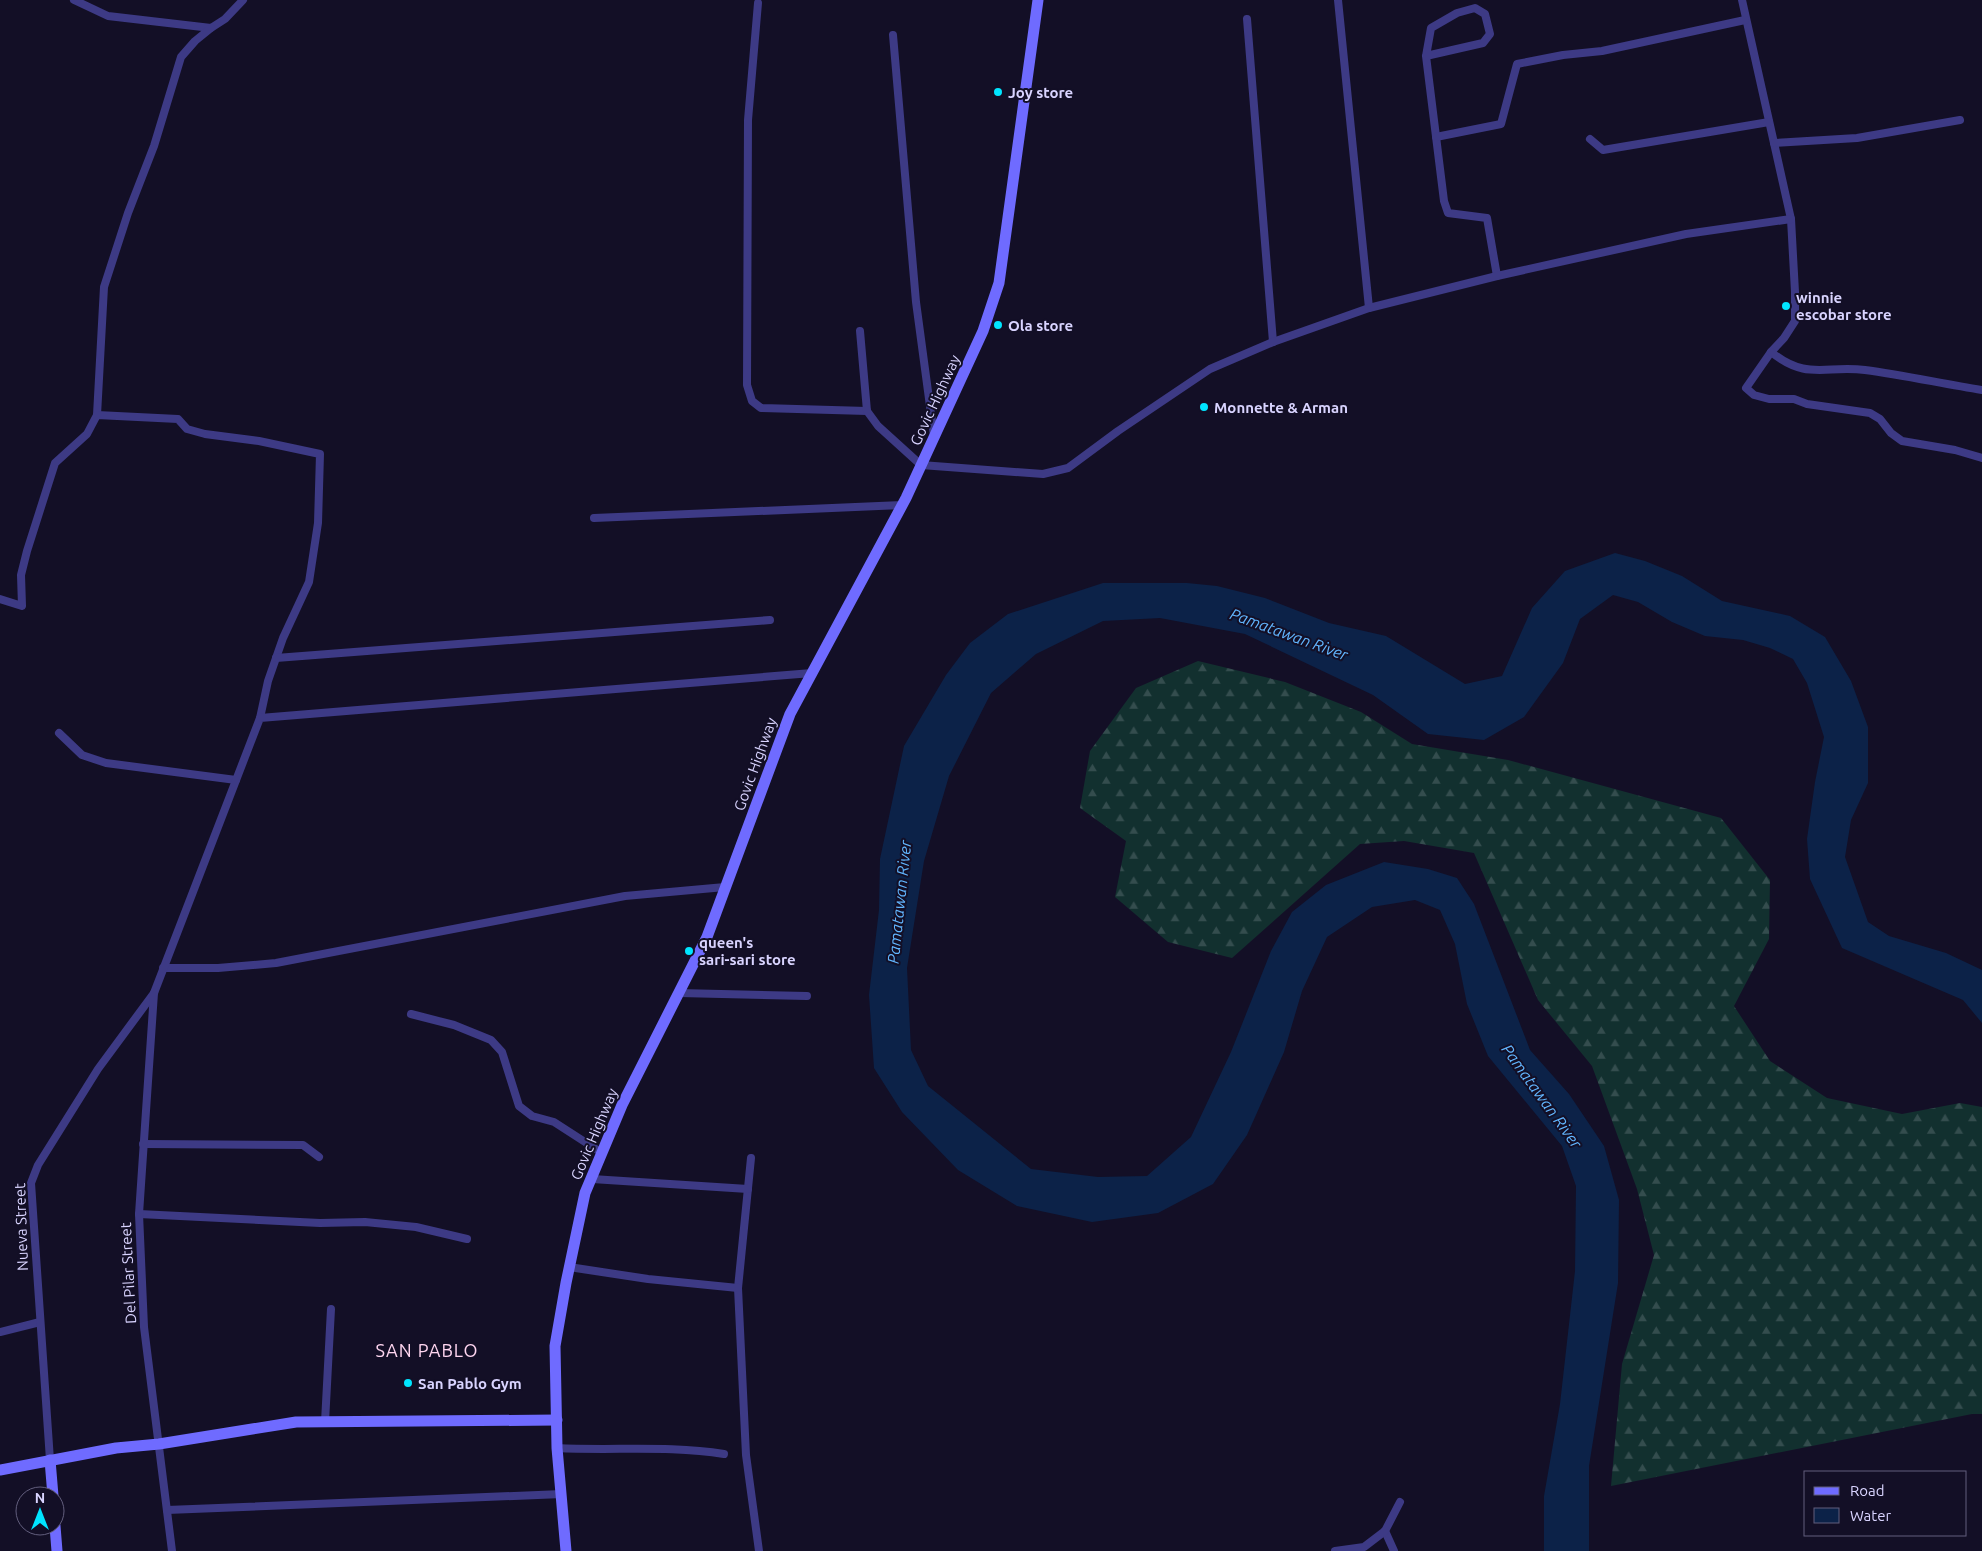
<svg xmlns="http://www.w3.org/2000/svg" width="1982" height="1551" font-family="Ubuntu,sans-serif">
  <defs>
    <pattern id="forest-firs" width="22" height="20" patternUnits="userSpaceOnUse" patternTransform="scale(1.25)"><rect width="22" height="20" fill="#12302f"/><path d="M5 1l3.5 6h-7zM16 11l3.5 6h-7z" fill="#344d4e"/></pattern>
  </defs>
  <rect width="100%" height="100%" fill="#130f26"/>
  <!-- forest -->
  <path fill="url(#forest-firs)" d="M1198 661 1285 682 1361 712 1412 744 1508 760 1721 818 1770 880 1769 939 1734 1006 1770 1061 1827 1098 1902 1114 1960 1103 1982 1107V1414H1972L1611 1486 1622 1364 1654 1255 1637 1189 1592 1066 1538 1000 1474 853 1404 841 1360 844 1232 958 1168 942 1115 897 1126 841 1080 808 1090 751 1136 688Z"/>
  <!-- water -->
  <path fill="#0c2248" d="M1615 553 1645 561 1682 576 1722 601 1790 616 1825 637 1851 681 1868 727V783L1851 820 1845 857 1868 922 1889 936 1946 953 1982 970V1023L1963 1000 1842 948 1810 879 1807 839 1815 782 1824 737 1807 683 1793 659 1770 648 1743 640 1705 636 1672 622 1638 602 1613 595 1580 619 1563 663 1524 717 1484 740 1428 734 1373 695 1245 634 1160 618 1103 621 1036 654 991 693 949 776 924 861 907 968 911 1050 928 1086 1031 1169 1098 1177 1147 1176 1191 1137 1231 1052 1271 951 1292 912 1326 885 1384 862 1428 869 1457 878 1474 904 1530 1050 1569 1094 1604 1146 1619 1200 1618 1283 1589 1466V1551H1544V1496L1560 1404 1575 1271 1576 1186 1562 1146 1488 1056 1467 1004 1455 944 1440 910 1415 900 1372 907 1327 937 1302 991 1284 1052 1247 1135 1213 1184 1158 1213 1092 1222 1017 1206 958 1170 902 1112 874 1068 869 995 879 910 880 859 904 746 946 675 970 643 1008 614 1103 583H1187L1217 586 1265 598 1329 623 1386 636 1465 684 1502 676 1532 608 1565 571Z"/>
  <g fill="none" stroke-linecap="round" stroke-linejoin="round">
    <!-- street -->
    <g stroke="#3d3a85" stroke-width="8">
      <path d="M74 0 108 16 211 28 225 19 243 0"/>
      <path d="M1338 0 1369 308"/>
      <path d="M1742 0 1791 219 1795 292V321L1784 338 1771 352 1746 388 1754 395 1769 399H1794L1807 404 1870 413 1880 419 1891 433 1902 441 1955 450 1982 458"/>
      <path d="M758 3 748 120 747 385 752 401 761 408 867 411"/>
      <path d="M1247 19 1273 342"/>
      <path d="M893 35 916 302 934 436"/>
      <path d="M1426 56 1483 43 1490 34 1485 14 1475 8 1457 13 1431 28 1426 56 1444 201 1448 213 1487 218 1497 276"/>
      <path d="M1436 137 1501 124 1517 64 1563 55 1602 51 1745 20"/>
      <path d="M1590 139 1603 150 1769 122"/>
      <path d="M1774 143 1857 138 1960 120"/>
      <path d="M860 331 867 411 878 426 921 465 1043 474 1068 468 1118 431 1210 369 1273 342 1369 308 1497 276 1686 234 1791 219"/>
      <path d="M1771 352C1807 381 1825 365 1865 370 1904 375 1943 384 1982 390"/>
      <path d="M97 415 104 287 128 213 154 146 181 57 195 41 211 28"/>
      <path d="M594 518 902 505"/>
      <path d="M0 599 22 606 21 575 27 551 55 463 87 434 97 415 178 419 187 429 205 434 259 441 320 454 318 523 309 582 283 638 268 681 260 718"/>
      <path d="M276 658 770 620"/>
      <path d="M59 733 82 755 106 763 236 780"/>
      <path d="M163 968H218L276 963 625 896 725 887"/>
      <path d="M679 993 807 996"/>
      <path d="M411 1014 454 1025 491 1040 502 1052 519 1106 532 1116 554 1122 602 1153"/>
      <path d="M143 1144 303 1145 319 1157"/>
      <path d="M751 1158 738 1288 746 1455 759 1551"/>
      <path d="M592 1179 748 1189"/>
      <path d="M139 1214 320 1223 365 1222 416 1227 467 1239"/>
      <path d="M569 1267 648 1279 738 1288"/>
      <path d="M0 1332 40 1322"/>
      <path d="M325 1422 331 1309"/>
      <path d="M557 1448C612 1451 669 1445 724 1454"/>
      <path d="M50 1460 31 1183 38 1165 98 1069 154 993"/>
      <path d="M167 1510 562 1494"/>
      <path d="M1385 1531 1394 1551"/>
      <path d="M172 1551 144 1327 139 1214 154 993 260 718 812 673"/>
      <path d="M1335 1551 1364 1547 1385 1531 1400 1502"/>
    </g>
    <!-- secondary -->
    <g stroke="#6f6bff" stroke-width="11">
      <path d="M50 1460 53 1496"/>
      <path d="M0 1470 116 1448 159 1444 296 1422 557 1420"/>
      <path d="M55 1526 57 1551"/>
      <path d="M566 1551 557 1448 555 1346 566 1283 585 1193 622 1105 707 937 790 714 906 498 983 331 999 283 1038 0"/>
    </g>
  </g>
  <!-- markers -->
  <g fill="#00e5ff" stroke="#130f26" stroke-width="2">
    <circle cx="998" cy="92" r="5"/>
    <circle cx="1786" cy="306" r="5"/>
    <circle cx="998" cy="325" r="5"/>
    <circle cx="1204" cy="407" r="5"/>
    <circle cx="689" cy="951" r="5"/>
    <circle cx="408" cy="1383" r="5"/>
  </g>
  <g text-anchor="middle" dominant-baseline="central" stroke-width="4" stroke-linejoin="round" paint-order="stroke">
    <!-- poi labels -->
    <g font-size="15" font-weight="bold" fill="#d9d4ff" stroke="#130f26" text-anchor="start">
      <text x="1008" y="92">Joy store</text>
      <text x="1796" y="297">winnie<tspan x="1796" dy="17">escobar store</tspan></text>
      <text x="1008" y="325">Ola store</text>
      <text x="1214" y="407">Monnette &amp; Arman</text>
      <text x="699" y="942">queen's<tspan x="699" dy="17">sari-sari store</tspan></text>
      <text x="418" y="1383">San Pablo Gym</text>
    </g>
    <!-- street labels -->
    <g font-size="15" fill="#d9d4ff" stroke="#130f26">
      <text transform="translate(935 400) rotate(-65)">Govic Highway</text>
      <text transform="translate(755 764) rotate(-70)">Govic Highway</text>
      <text transform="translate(594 1134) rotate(-67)">Govic Highway</text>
      <text transform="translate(21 1227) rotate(-92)">Nueva Street</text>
      <text transform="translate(128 1273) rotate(-93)">Del Pilar Street</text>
    </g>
    <!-- water labels -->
    <g font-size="16" font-style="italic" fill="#62b6ff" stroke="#130f26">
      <text transform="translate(1289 634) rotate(20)">Pamatawan River</text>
      <text transform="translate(899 902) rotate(-84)">Pamatawan River</text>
      <text transform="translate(1542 1096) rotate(54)">Pamatawan River</text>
    </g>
    <!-- quarter labels -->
    <g font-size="18" letter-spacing="1" fill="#ffd6f0" stroke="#130f26">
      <text x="427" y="1350">SAN PABLO</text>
    </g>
  </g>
  <!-- legend -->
  <rect x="1804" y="1471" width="162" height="65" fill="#130f26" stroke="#625e7d"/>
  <rect x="1814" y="1487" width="25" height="8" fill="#6f6bff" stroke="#625e7d"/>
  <text x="1850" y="1496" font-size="15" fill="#d9d4ff">Road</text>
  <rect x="1814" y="1508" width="25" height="15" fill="#0c2248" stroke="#625e7d"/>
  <text x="1850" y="1521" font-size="15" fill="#d9d4ff">Water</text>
  <!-- north arrow -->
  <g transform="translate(40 1511)"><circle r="24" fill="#130f26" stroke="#625e7d"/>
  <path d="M0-4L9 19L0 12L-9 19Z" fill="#00e5ff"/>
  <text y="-8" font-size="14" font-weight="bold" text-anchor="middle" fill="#d9d4ff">N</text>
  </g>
</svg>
